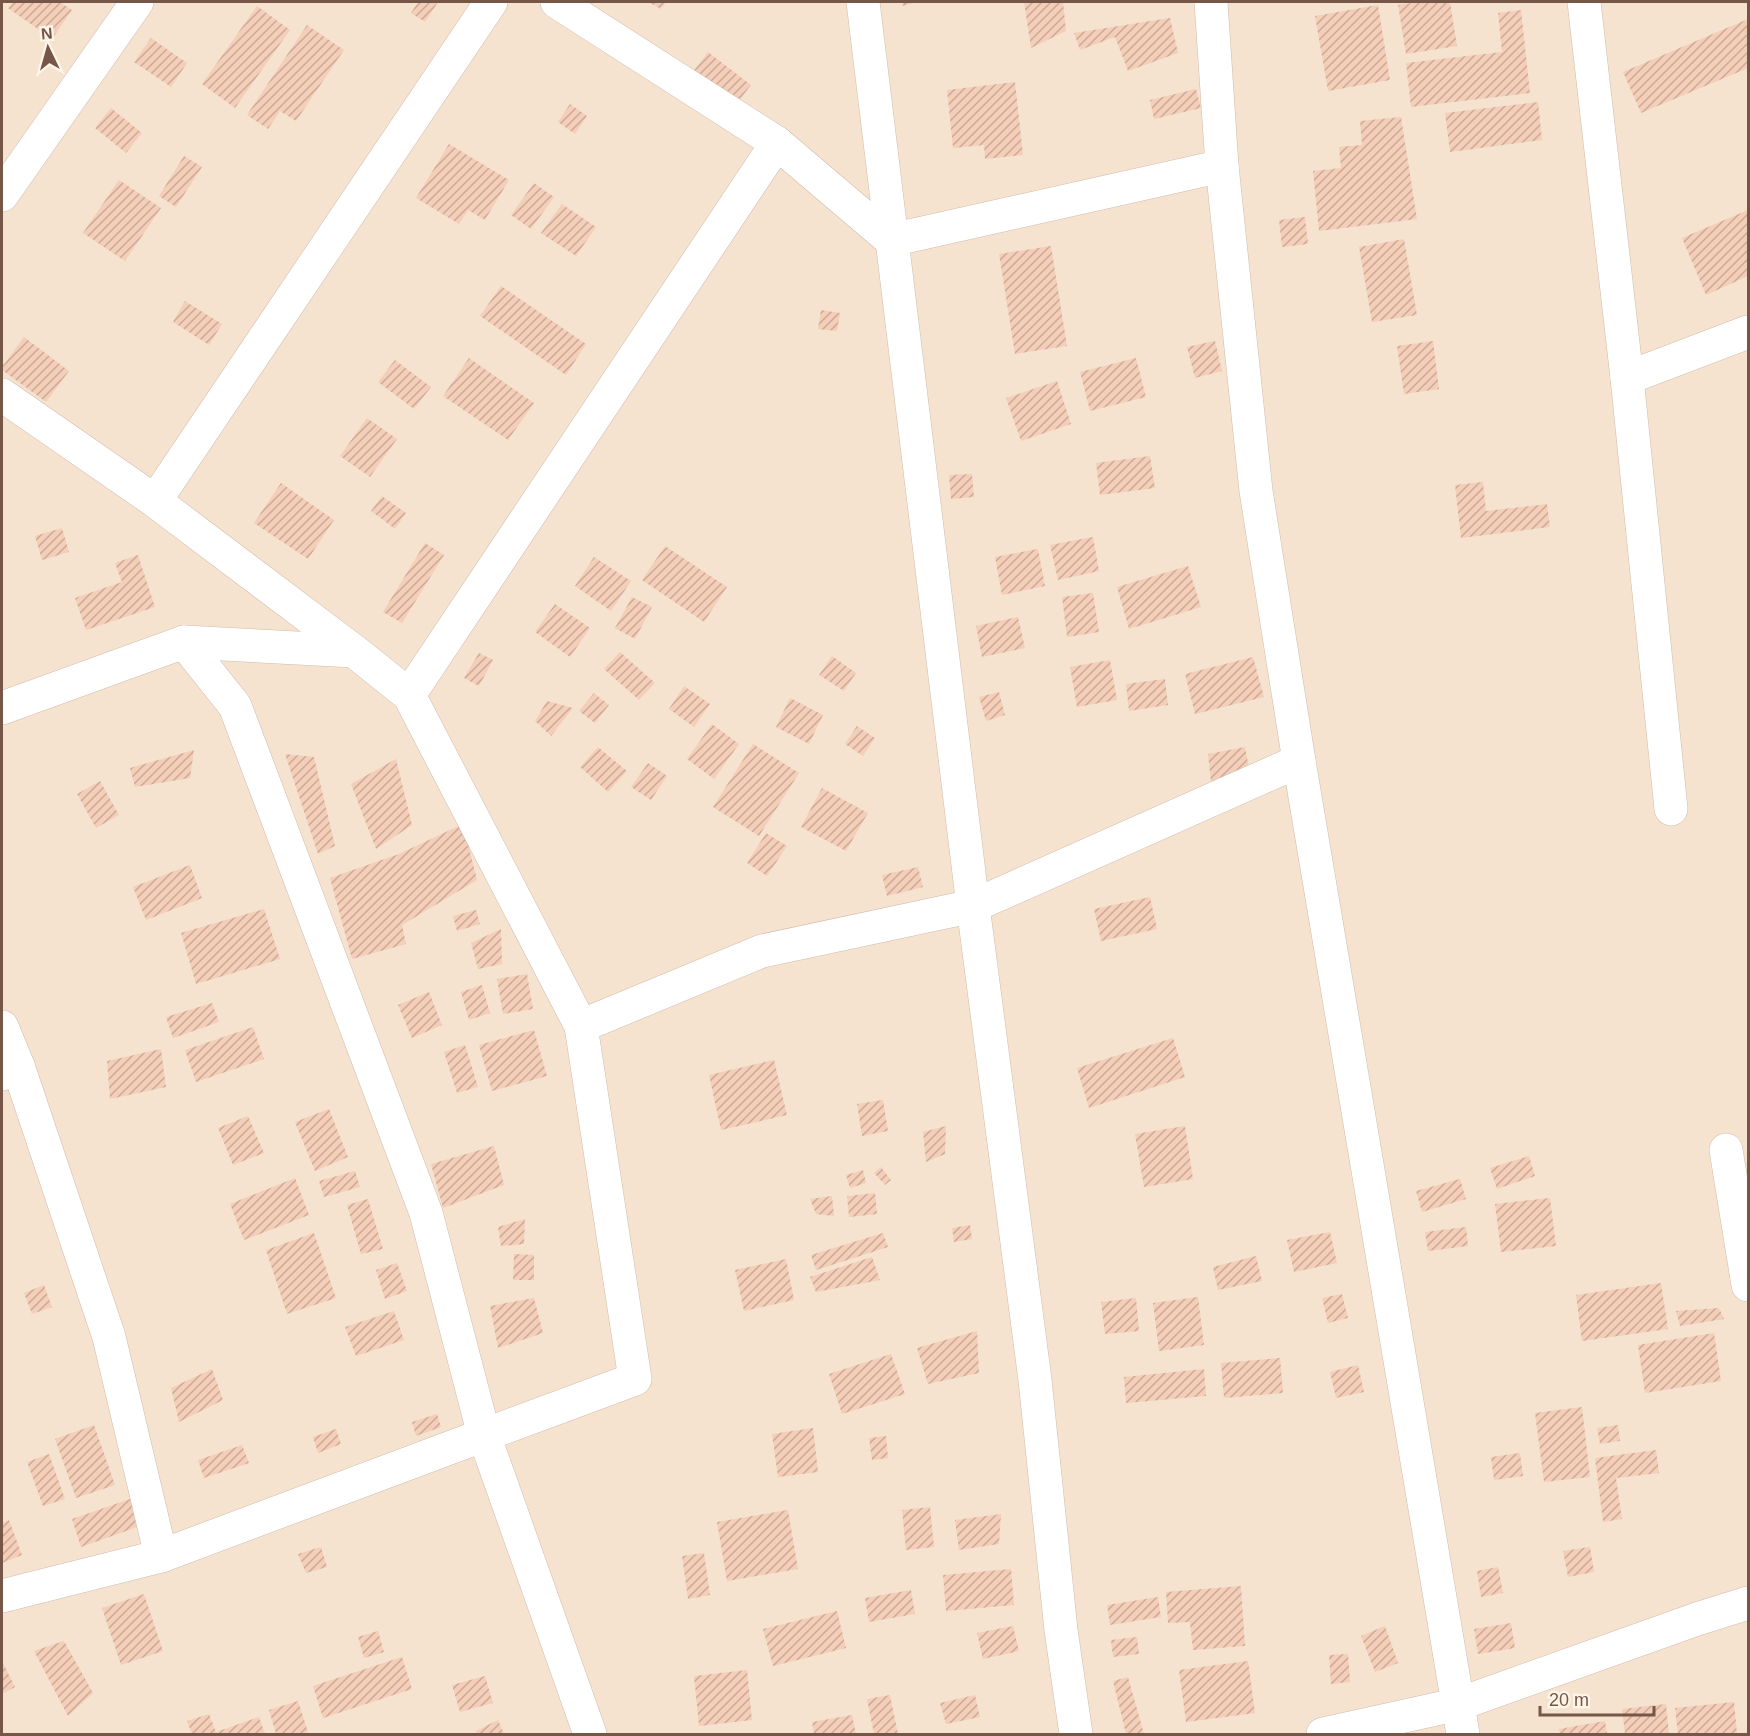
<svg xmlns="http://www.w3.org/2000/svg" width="1750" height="1736" font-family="Helvetica,sans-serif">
  <defs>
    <pattern id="building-hatch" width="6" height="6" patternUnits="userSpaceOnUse" patternTransform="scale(1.5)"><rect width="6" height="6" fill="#f4ceb8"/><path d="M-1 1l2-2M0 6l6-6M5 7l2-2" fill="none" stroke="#caaa97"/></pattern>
  </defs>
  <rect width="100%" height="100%" fill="#fdf2e2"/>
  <!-- residential -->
  <rect fill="#f5e3d0" x="2" y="2" width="1746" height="1732"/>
  <!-- building -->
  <g fill="url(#building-hatch)">
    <path d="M13 2H60L72 10 52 39 8 8Z"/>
    <path d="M418 2H438L425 22 411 13Z"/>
    <path d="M648 2H666L661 9Z"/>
    <path d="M902 2H916L903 6Z"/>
    <path d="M1024 2H1063L1066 31 1031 48Z"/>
    <path d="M1417 2H1450L1457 46 1406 54 1398 5Z"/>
    <path d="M1378 5 1390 80 1328 91 1315 16Z"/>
    <path d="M257 6 290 30 235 108 202 84Z"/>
    <path d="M1521 10 1530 93 1411 107 1406 63 1502 52 1498 13Z"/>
    <path d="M1170 18 1178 53 1128 71 1115 37 1080 50 1074 33Z"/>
    <path d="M1748 19V68L1641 113 1623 72Z"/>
    <path d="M307 25 344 50 296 121 280 111 268 129 247 115Z"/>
    <path d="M151 38 187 63 171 87 134 62Z"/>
    <path d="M708 52 751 85 735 106 692 73Z"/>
    <path d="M1015 82 1023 155 985 159 984 145 953 148 947 90Z"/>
    <path d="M1196 89 1201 108 1154 119 1150 100Z"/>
    <path d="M1538 102 1542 140 1450 152 1445 113Z"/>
    <path d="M570 104 587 116 575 134 558 122Z"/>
    <path d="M111 108 142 133 126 153 95 128Z"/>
    <path d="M1401 117 1417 219 1319 231 1313 171 1341 168 1339 147 1362 145 1360 121Z"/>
    <path d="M449 144 509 180 485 220 468 210 459 224 416 198Z"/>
    <path d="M184 156 202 167 176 207 159 196Z"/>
    <path d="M119 180 161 208 125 261 83 233Z"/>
    <path d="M534 183 554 197 531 229 511 215Z"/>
    <path d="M562 204 596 227 576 256 541 233Z"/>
    <path d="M1748 210V276L1706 295 1682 238Z"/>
    <path d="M1305 217 1308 244 1282 247 1279 220Z"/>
    <path d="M1404 239 1417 315 1372 322 1359 247Z"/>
    <path d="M1051 246 1067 346 1015 354 999 254Z"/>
    <path d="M501 286 586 344 566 375 480 316Z"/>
    <path d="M185 301 222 324 209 345 173 322Z"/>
    <path d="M821 310 840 313 837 331 818 329Z"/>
    <path d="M24 337 69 371 46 402 2 370V367Z"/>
    <path d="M1215 341 1222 371 1195 378 1187 347Z"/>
    <path d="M1433 341 1439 389 1404 394 1397 346Z"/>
    <path d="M469 358 534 403 508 440 443 396Z"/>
    <path d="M1136 358 1146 397 1090 411 1080 372Z"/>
    <path d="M395 360 431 387 414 409 378 382Z"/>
    <path d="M1057 381 1071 424 1021 441 1006 398Z"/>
    <path d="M367 418 397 439 370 477 340 456Z"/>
    <path d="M1150 456 1155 488 1100 495 1096 463Z"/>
    <path d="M972 474 974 497 951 499 949 475Z"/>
    <path d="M1483 482 1486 511 1547 504 1550 527 1461 538 1455 485Z"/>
    <path d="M281 483 334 520 308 559 254 523Z"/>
    <path d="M382 496 406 513 395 529 371 511Z"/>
    <path d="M62 528 69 552 42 560 35 536Z"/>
    <path d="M1093 537 1099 571 1058 580 1050 545Z"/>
    <path d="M425 543 444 555 402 623 383 612Z"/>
    <path d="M665 546 727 587 704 622 642 580Z"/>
    <path d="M1038 549 1045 586 1002 595 995 557Z"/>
    <path d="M138 555 155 607 86 630 75 598 122 582 115 563Z"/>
    <path d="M594 557 631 581 611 611 575 586Z"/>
    <path d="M1188 566 1201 607 1129 629 1117 587Z"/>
    <path d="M1093 593 1099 632 1067 637 1062 597Z"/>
    <path d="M632 597 652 607 635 639 615 628Z"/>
    <path d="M555 604 590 628 570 657 535 632Z"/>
    <path d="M1018 617 1025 648 982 657 976 626Z"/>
    <path d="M620 652 655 683 639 700 604 669Z"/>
    <path d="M479 653 493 660 479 686 464 678Z"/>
    <path d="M832 656 856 673 844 691 819 675Z"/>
    <path d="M1253 657 1264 697 1195 714 1185 674Z"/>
    <path d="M1110 660 1117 700 1077 707 1070 667Z"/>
    <path d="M1165 679 1168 705 1129 711 1126 684Z"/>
    <path d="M684 686 710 704 694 727 669 709Z"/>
    <path d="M999 692 1005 715 986 721 979 697Z"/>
    <path d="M594 693 609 705 595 723 579 711Z"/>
    <path d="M790 698 823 715 809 744 776 727Z"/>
    <path d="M547 701 573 708 551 736 535 721Z"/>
    <path d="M712 724 739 744 714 779 687 759Z"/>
    <path d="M857 726 875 738 863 756 845 744Z"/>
    <path d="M753 744 799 773 759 836 713 807Z"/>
    <path d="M598 747 627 771 608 792 580 767Z"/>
    <path d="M1245 747 1249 768 1211 782 1208 754Z"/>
    <path d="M194 750 190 778 135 787 130 768Z"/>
    <path d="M285 754 314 757 335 846 318 854Z"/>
    <path d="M396 759 412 825 376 849 351 784Z"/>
    <path d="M648 763 667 776 651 800 631 787Z"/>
    <path d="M100 781 119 815 96 828 77 794Z"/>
    <path d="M822 788 868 813 846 851 801 827Z"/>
    <path d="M463 824 477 880 402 925 406 944 352 959 330 878 399 854Z"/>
    <path d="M766 833 787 846 767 876 747 863Z"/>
    <path d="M190 865 202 898 146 920 133 887Z"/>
    <path d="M918 867 923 887 887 896 882 875Z"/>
    <path d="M1150 897 1157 929 1101 941 1094 909Z"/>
    <path d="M264 909 280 959 196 984 181 933Z"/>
    <path d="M476 910 480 924 457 931 453 916Z"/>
    <path d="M501 929 502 964 478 969 471 943Z"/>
    <path d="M527 974 533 1009 503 1014 497 979Z"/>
    <path d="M482 985 490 1013 469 1020 461 992Z"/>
    <path d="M429 992 442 1025 412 1038 398 1005Z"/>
    <path d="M212 1003 219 1022 173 1038 166 1017Z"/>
    <path d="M253 1027 264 1059 196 1082 185 1050Z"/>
    <path d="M534 1030 547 1076 492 1091 479 1045Z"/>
    <path d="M1173 1038 1185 1077 1089 1108 1077 1068Z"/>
    <path d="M465 1045 478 1087 457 1093 444 1052Z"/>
    <path d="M161 1049 166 1087 110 1099 107 1061Z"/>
    <path d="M774 1060 787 1115 721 1130 709 1075Z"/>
    <path d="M883 1100 888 1131 862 1136 857 1104Z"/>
    <path d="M329 1109 348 1157 315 1171 295 1122Z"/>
    <path d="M248 1116 264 1153 233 1165 218 1128Z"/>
    <path d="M946 1126 945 1154 926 1162 923 1132Z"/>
    <path d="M1185 1126 1193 1179 1144 1187 1135 1134Z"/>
    <path d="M494 1146 504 1185 443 1208 431 1164Z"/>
    <path d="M1529 1156 1535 1176 1497 1189 1490 1168Z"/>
    <path d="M881 1167 891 1180 885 1185 874 1173Z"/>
    <path d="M863 1170 866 1183 850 1188 846 1175Z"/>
    <path d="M355 1171 360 1187 324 1197 319 1181Z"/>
    <path d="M295 1178 309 1215 244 1240 230 1204Z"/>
    <path d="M1460 1179 1466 1199 1422 1212 1416 1191Z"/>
    <path d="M875 1193 877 1214 849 1217 847 1196Z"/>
    <path d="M832 1196 834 1216 816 1214 810 1199Z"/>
    <path d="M1550 1198 1556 1246 1501 1252 1495 1204Z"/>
    <path d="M368 1199 383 1249 361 1254 347 1205Z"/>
    <path d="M525 1219 524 1244 501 1246 498 1227Z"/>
    <path d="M970 1225 972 1239 954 1242 952 1228Z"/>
    <path d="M1466 1227 1468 1246 1428 1251 1425 1232Z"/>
    <path d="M1330 1232 1337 1263 1294 1272 1287 1240Z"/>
    <path d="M314 1233 336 1298 287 1314 266 1250Z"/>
    <path d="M883 1233 888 1247 816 1270 811 1255Z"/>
    <path d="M514 1254 534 1255V1280H513Z"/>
    <path d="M1256 1256 1262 1281 1218 1290 1213 1267Z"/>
    <path d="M872 1257 880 1280 816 1292 810 1277Z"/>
    <path d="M786 1259 794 1300 744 1311 735 1270Z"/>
    <path d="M397 1263 407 1291 385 1299 376 1270Z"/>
    <path d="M1661 1283 1668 1329 1582 1341 1576 1295Z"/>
    <path d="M44 1285 52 1307 32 1314 24 1293Z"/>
    <path d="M1342 1294 1348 1318 1328 1323 1322 1298Z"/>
    <path d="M1198 1297 1204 1345 1159 1351 1153 1303Z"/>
    <path d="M534 1298 543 1333 498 1348 490 1306Z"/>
    <path d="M1136 1298 1139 1331 1105 1334 1101 1302Z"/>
    <path d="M1719 1308 1724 1319 1680 1326 1676 1311Z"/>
    <path d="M394 1311 404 1340 356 1356 345 1327Z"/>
    <path d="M977 1331 979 1373 928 1384 917 1348Z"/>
    <path d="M1714 1333 1721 1381 1645 1393 1638 1345Z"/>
    <path d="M891 1354 905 1394 842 1414 829 1374Z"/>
    <path d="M1280 1358 1283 1393 1224 1398 1221 1363Z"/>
    <path d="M1358 1365 1364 1392 1336 1398 1330 1372Z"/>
    <path d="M212 1369 223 1400 179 1422 171 1388Z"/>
    <path d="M1204 1369 1206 1396 1126 1403 1124 1377Z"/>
    <path d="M1582 1407 1590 1477 1544 1482 1535 1413Z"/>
    <path d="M437 1414 441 1427 416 1436 412 1422Z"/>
    <path d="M94 1425 115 1485 76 1498 55 1439Z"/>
    <path d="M1618 1425 1620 1441 1600 1444 1597 1428Z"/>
    <path d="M813 1428 818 1472 778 1477 772 1434Z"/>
    <path d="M336 1429 341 1444 318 1453 313 1437Z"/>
    <path d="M886 1436 888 1458 872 1460 869 1438Z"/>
    <path d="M242 1445 249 1463 204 1478 198 1460Z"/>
    <path d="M1656 1450 1659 1473 1616 1478 1622 1519 1603 1522 1595 1458Z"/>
    <path d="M1520 1453 1523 1476 1494 1480 1491 1457Z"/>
    <path d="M49 1454 65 1499 43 1506 27 1462Z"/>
    <path d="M130 1499 140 1526 81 1547 72 1519Z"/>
    <path d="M930 1507 934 1547 906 1550 902 1510Z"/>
    <path d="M788 1510 798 1569 727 1581 717 1522Z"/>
    <path d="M1001 1514 999 1544 959 1550 955 1520Z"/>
    <path d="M9 1520 22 1555 2 1563V1523Z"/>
    <path d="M321 1547 327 1567 306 1573 298 1554Z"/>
    <path d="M1590 1547 1594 1572 1568 1577 1563 1551Z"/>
    <path d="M704 1553 710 1595 688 1599 682 1556Z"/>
    <path d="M1498 1567 1503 1593 1481 1597 1477 1571Z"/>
    <path d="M1011 1569 1014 1605 946 1611 943 1575Z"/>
    <path d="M1241 1586 1245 1646 1193 1650 1190 1622 1168 1623 1166 1592Z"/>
    <path d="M911 1590 915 1614 869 1622 865 1598Z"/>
    <path d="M144 1594 163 1651 121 1665 102 1608Z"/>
    <path d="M1158 1597 1161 1617 1110 1625 1107 1605Z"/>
    <path d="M837 1611 846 1648 773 1666 763 1629Z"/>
    <path d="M1511 1623 1515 1648 1478 1654 1474 1629Z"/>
    <path d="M1013 1626 1019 1651 983 1659 977 1633Z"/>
    <path d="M1385 1626 1398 1663 1375 1672 1361 1636Z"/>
    <path d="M378 1631 384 1652 364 1658 358 1637Z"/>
    <path d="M1137 1637 1139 1654 1113 1657 1111 1640Z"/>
    <path d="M64 1641 93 1693 68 1716 34 1651Z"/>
    <path d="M1348 1654 1350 1682 1331 1684 1329 1655Z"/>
    <path d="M402 1657 412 1689 323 1718 313 1686Z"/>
    <path d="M2 1661 15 1687 2 1694Z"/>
    <path d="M1248 1661 1255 1713 1186 1722 1179 1670Z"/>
    <path d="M747 1670 752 1720 699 1726 694 1676Z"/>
    <path d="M485 1676 493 1703 460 1712 452 1685Z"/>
    <path d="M1128 1677 1144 1734H1126L1113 1681Z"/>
    <path d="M890 1695 898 1734H874L867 1699Z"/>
    <path d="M975 1695 980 1717 946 1724 940 1703Z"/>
    <path d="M298 1701 308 1732 301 1734H276L269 1710Z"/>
    <path d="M1734 1702 1737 1734H1678L1675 1708Z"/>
    <path d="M1666 1704 1669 1734H1625L1622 1709Z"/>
    <path d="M209 1714 216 1732 259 1717 265 1734H192L187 1721Z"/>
    <path d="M852 1715 856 1734H814L812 1722Z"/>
    <path d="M498 1720 504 1734H477L476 1731Z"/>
    <path d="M1605 1721 1607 1734H1560L1559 1729Z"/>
  </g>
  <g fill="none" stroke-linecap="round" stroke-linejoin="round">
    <!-- minor casing -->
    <g stroke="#d1bbab" stroke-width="34">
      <g id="minor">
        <path d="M557 2 777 143 891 240 1222 166"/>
        <path d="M863 2 973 906 1035 1380 1061 1630 1076 1734"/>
        <path d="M1211 2 1222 166 1256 491 1299 761 1463 1734"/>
        <path d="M1584 2 1627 378 1748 332"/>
        <path d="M2 195 137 2"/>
        <path d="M1627 378 1671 809"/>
        <path d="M2 395 155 501 354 651"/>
        <path d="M155 501 491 2"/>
        <path d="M184 642 354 651 409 695 581 1026"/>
        <path d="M409 695 777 143"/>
        <path d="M2 708 184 642 235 706 426 1213 484 1435 635 1379 581 1026 762 951 973 906 1299 761"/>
        <path d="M2 1027 18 1066 2 1074"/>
        <path d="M18 1066 109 1337 161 1556"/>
        <path d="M1726 1150 1748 1285"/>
        <path d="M2 1596 161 1556 484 1435 590 1734"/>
        <path d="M1323 1734 1459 1704 1697 1619 1748 1603"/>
      </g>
    </g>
    <!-- minor -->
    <use href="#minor" stroke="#fff" stroke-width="33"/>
  </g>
  <!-- border -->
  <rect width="1750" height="1736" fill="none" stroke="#765747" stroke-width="6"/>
  <!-- north arrow -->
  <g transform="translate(48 48) rotate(355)" stroke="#fff6e9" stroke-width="4.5" paint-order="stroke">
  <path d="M0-4.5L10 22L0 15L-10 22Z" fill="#765747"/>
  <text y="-9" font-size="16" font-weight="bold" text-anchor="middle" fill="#765747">N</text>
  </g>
  <!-- scale -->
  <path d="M1540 1706v9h114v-9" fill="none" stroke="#765747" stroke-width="3"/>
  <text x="1549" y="1706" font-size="18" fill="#765747" stroke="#fff6e9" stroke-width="4.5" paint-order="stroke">20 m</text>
</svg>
